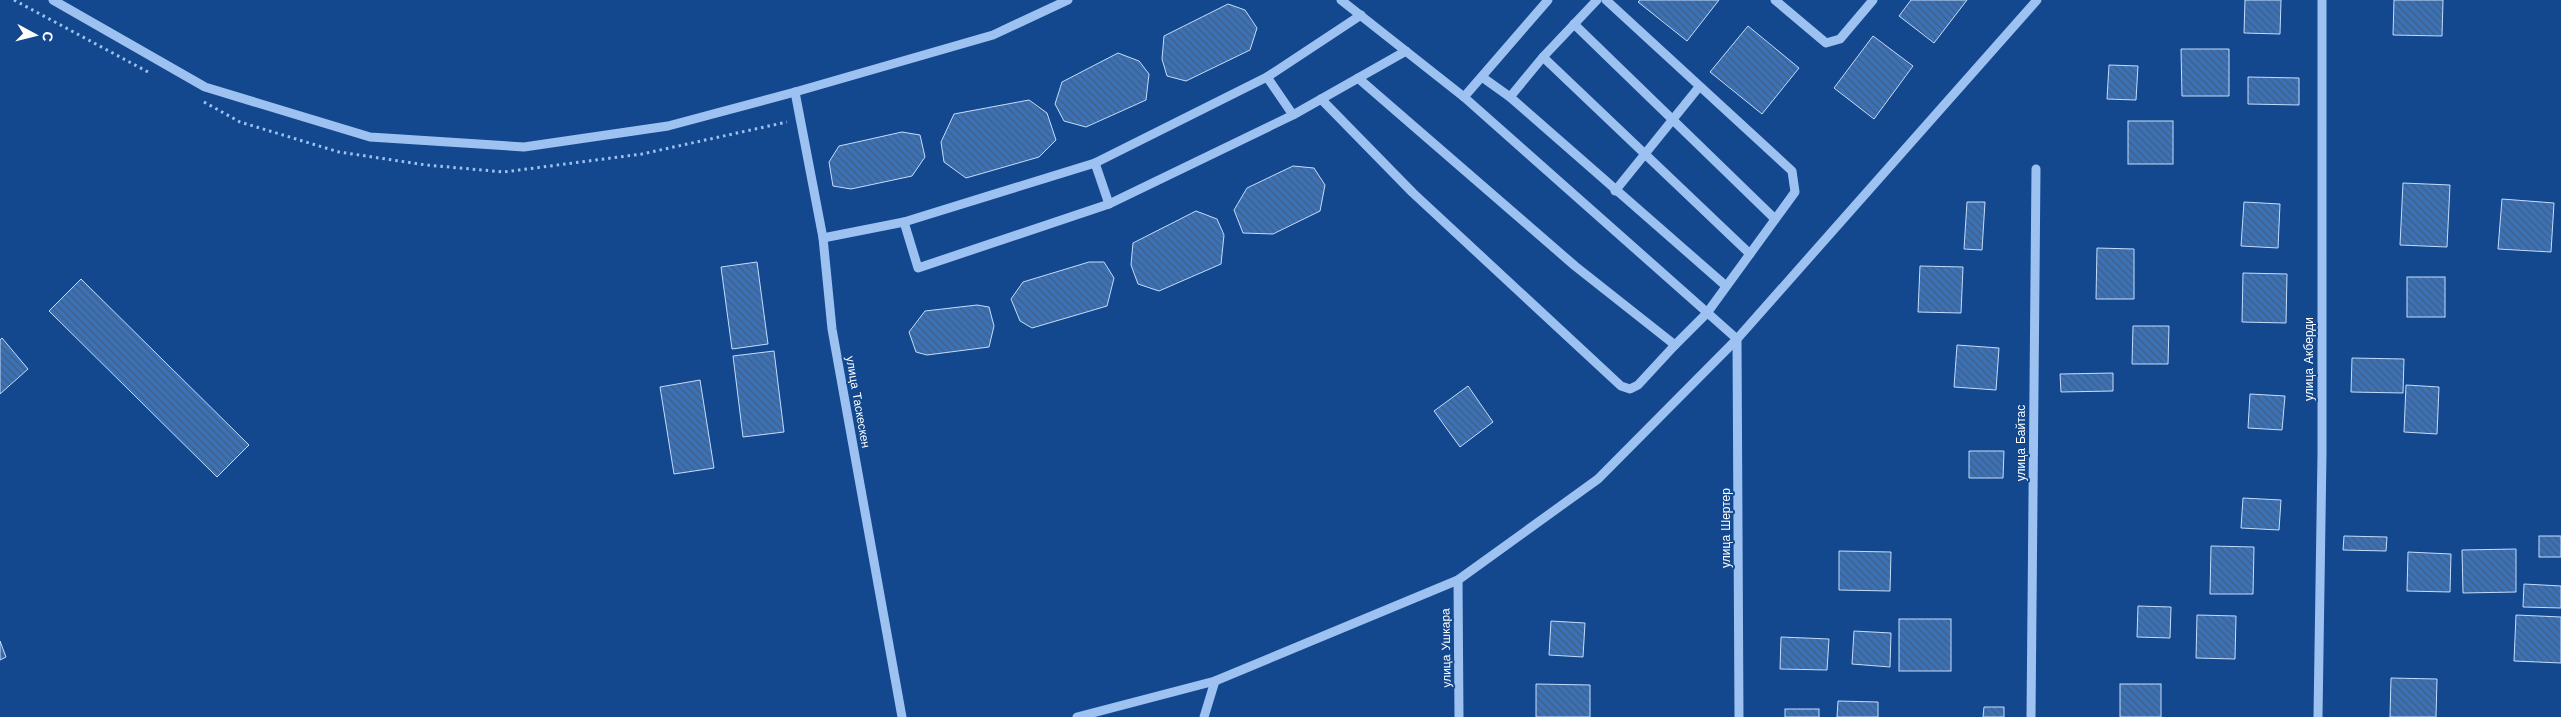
<svg xmlns="http://www.w3.org/2000/svg" width="2561" height="717" font-family="'Work Sans',sans-serif">
  <defs>
    <pattern id="building-back-hatch" width="6" height="6" patternUnits="userSpaceOnUse" patternTransform="scale(1.25)"><rect width="6" height="6" fill="#3b71b7"/><path d="M-1 5l2 2M0 0l6 6M5-1l2 2" fill="none" stroke="#445d7c"/></pattern>
  </defs>
  <rect width="100%" height="100%" fill="#13488e"/>
  <!-- building -->
  <g fill="url(#building-back-hatch)" stroke="#c3ddfc">
    <path d="M1640 0H1719L1687 41 1638 2Z"/>
    <path d="M1911 0H1967L1934 43 1899 16Z"/>
    <path d="M2245 0H2281L2280 34 2244 33Z"/>
    <path d="M2394 0H2443L2442 36 2393 35Z"/>
    <path d="M1228 4 1245 10 1257 28 1250 50 1186 81 1167 76 1162 59 1164 36Z"/>
    <path d="M1748 26 1799 68 1762 114 1710 72Z"/>
    <path d="M1873 36 1913 66 1874 119 1834 88Z"/>
    <path d="M2181 49H2229V96H2182Z"/>
    <path d="M1118 53 1139 61 1149 74 1146 100 1086 127 1064 121 1055 104 1062 82Z"/>
    <path d="M2109 65 2138 66 2136 100 2107 99Z"/>
    <path d="M2248 77 2299 78V105L2248 104Z"/>
    <path d="M1029 100 1047 113 1056 140 1039 157 966 178 944 162 941 142 954 114Z"/>
    <rect x="2128" y="121" width="45" height="43"/>
    <path d="M902 132 920 135 925 157 912 176 851 189 833 186 829 162 839 146Z"/>
    <path d="M1293 166 1314 168 1325 185 1320 211 1273 234 1243 233 1234 210 1247 188Z"/>
    <path d="M2403 183 2450 185 2447 247 2400 245Z"/>
    <path d="M2502 199 2554 203 2551 252 2498 249Z"/>
    <path d="M1967 202H1985L1982 250 1964 249Z"/>
    <path d="M2244 202 2280 204 2278 248 2241 246Z"/>
    <path d="M1196 211 1217 219 1224 235 1221 264 1159 291 1138 284 1131 265 1133 243Z"/>
    <path d="M2097 248 2134 249V299H2096Z"/>
    <path d="M757 262 768 344 732 349 721 267Z"/>
    <path d="M1089 262H1104L1114 278 1107 306 1032 328 1020 321 1011 299 1023 282Z"/>
    <path d="M1920 266 1963 267 1961 313 1918 312Z"/>
    <path d="M2243 273 2287 274 2286 323 2242 322Z"/>
    <rect x="2407" y="277" width="38" height="40"/>
    <path d="M81 279 249 445 217 477 49 311Z"/>
    <path d="M977 305 989 307 994 326 989 347 927 355 916 352 909 332 925 311Z"/>
    <path d="M2133 326H2169L2168 364H2132Z"/>
    <path d="M2 338 28 369 0 394V340Z"/>
    <path d="M1957 345 1999 348 1996 390 1954 387Z"/>
    <path d="M774 351 784 432 743 437 733 356Z"/>
    <path d="M2352 358 2404 359 2403 393 2351 392Z"/>
    <path d="M2113 373V391L2061 392 2060 374Z"/>
    <path d="M700 380 714 468 674 474 660 387Z"/>
    <path d="M2406 385 2439 387 2437 434 2404 432Z"/>
    <path d="M1468 386 1493 422 1460 447 1434 411Z"/>
    <path d="M2250 394 2285 396 2282 430 2248 428Z"/>
    <path d="M1969 451H2004L2003 478H1969Z"/>
    <path d="M2243 498 2281 500 2279 530 2241 528Z"/>
    <path d="M2344 536 2387 537 2386 551 2343 550Z"/>
    <rect x="2539" y="536" width="22" height="21"/>
    <path d="M2211 546 2254 547 2253 594H2210Z"/>
    <path d="M2516 549V592L2463 593 2462 550Z"/>
    <path d="M1839 551 1891 552 1890 591 1839 590Z"/>
    <path d="M2408 552 2451 554 2450 592 2407 591Z"/>
    <path d="M2524 584 2561 586V608L2523 607Z"/>
    <path d="M2138 606 2171 607 2170 638 2137 637Z"/>
    <path d="M2197 615 2236 616 2235 659 2196 658Z"/>
    <path d="M2516 615 2561 617V663L2514 661Z"/>
    <rect x="1899" y="619" width="52" height="52"/>
    <path d="M1551 621 1585 623 1583 657 1549 655Z"/>
    <path d="M1854 631 1891 633 1890 667 1852 664Z"/>
    <path d="M1781 637 1829 639 1827 670 1780 669Z"/>
    <path d="M0 641 6 657 0 660Z"/>
    <path d="M2391 678 2437 679 2436 717H2390Z"/>
    <path d="M1536 684 1590 685V717H1536Z"/>
    <rect x="2120" y="684" width="41" height="33"/>
    <path d="M1838 701 1878 702V717H1837Z"/>
    <path d="M1984 707H2004V717H1983Z"/>
    <rect x="1785" y="709" width="34" height="8"/>
  </g>
  <g fill="none" stroke-linecap="round" stroke-linejoin="round">
    <!-- path -->
    <g stroke="#9dc2f1" stroke-width="3" stroke-dasharray="2.5 4" stroke-linecap="butt">
      <path d="M14 0 148 72"/>
      <path d="M204 102 240 122 339 152 426 165 504 172 642 154 787 122"/>
    </g>
    <!-- minor -->
    <g stroke="#9dc2f1" stroke-width="9">
      <path d="M53 0 205 87 370 137 524 147 668 126 795 92 993 35 1068 0"/>
      <path d="M1341 0 1464 97 1737 339 1739 717"/>
      <path d="M1775 0 1826 43 1840 39 1873 0"/>
      <path d="M1574 24 1775 219"/>
      <path d="M1543 57 1750 254"/>
      <path d="M1267 77 1361 15"/>
      <path d="M1482 77 1510 97 1726 286"/>
      <path d="M1358 78 1575 266 1675 345 1707 313 1795 192 1792 171 1606 0"/>
      <path d="M795 92 823 238 832 329 902 717"/>
      <path d="M1464 97 1548 0"/>
      <path d="M1510 97 1543 57 1597 0"/>
      <path d="M1321 99 1413 193 1621 386 1630 389 1638 385 1675 345"/>
      <path d="M1293 115 1109 204 918 268 904 222 1095 163 1267 77 1293 115 1406 51"/>
      <path d="M1095 163 1109 204"/>
      <path d="M1615 191 1699 87"/>
      <path d="M823 238 904 222"/>
      <path d="M1458 580 1459 717"/>
      <path d="M1077 717 1215 681 1458 580 1598 479 1737 339 2037 0"/>
      <path d="M1204 717 1215 681"/>
      <path d="M2031 717 2036 169"/>
      <path d="M2318 717 2322 454V0"/>
    </g>
  </g>
  <g text-anchor="middle" dominant-baseline="central" stroke-width="4" stroke-linejoin="round" paint-order="stroke">
    <!-- street labels -->
    <g font-size="12" fill="#fff" stroke="#13488e">
      <text transform="translate(2309 359) rotate(-90)">улица Акберди</text>
      <text transform="translate(858 402) rotate(80)">улица Таскескен</text>
      <text transform="translate(2021 443) rotate(-90)">улица Байтас</text>
      <text transform="translate(1726 528) rotate(-90)">улица Шертер</text>
      <text transform="translate(1446 648) rotate(-91)">улица Ушкара</text>
    </g>
  </g>
  <!-- north arrow -->
  <g transform="translate(35 35) rotate(97)" stroke="#13488e" stroke-width="4" paint-order="stroke">
  <path d="M0-4L9 19L0 12L-9 19Z" fill="#ffffff"/>
  <text y="-8" font-size="14" font-weight="bold" text-anchor="middle" fill="#ffffff">С</text>
  </g>
</svg>
